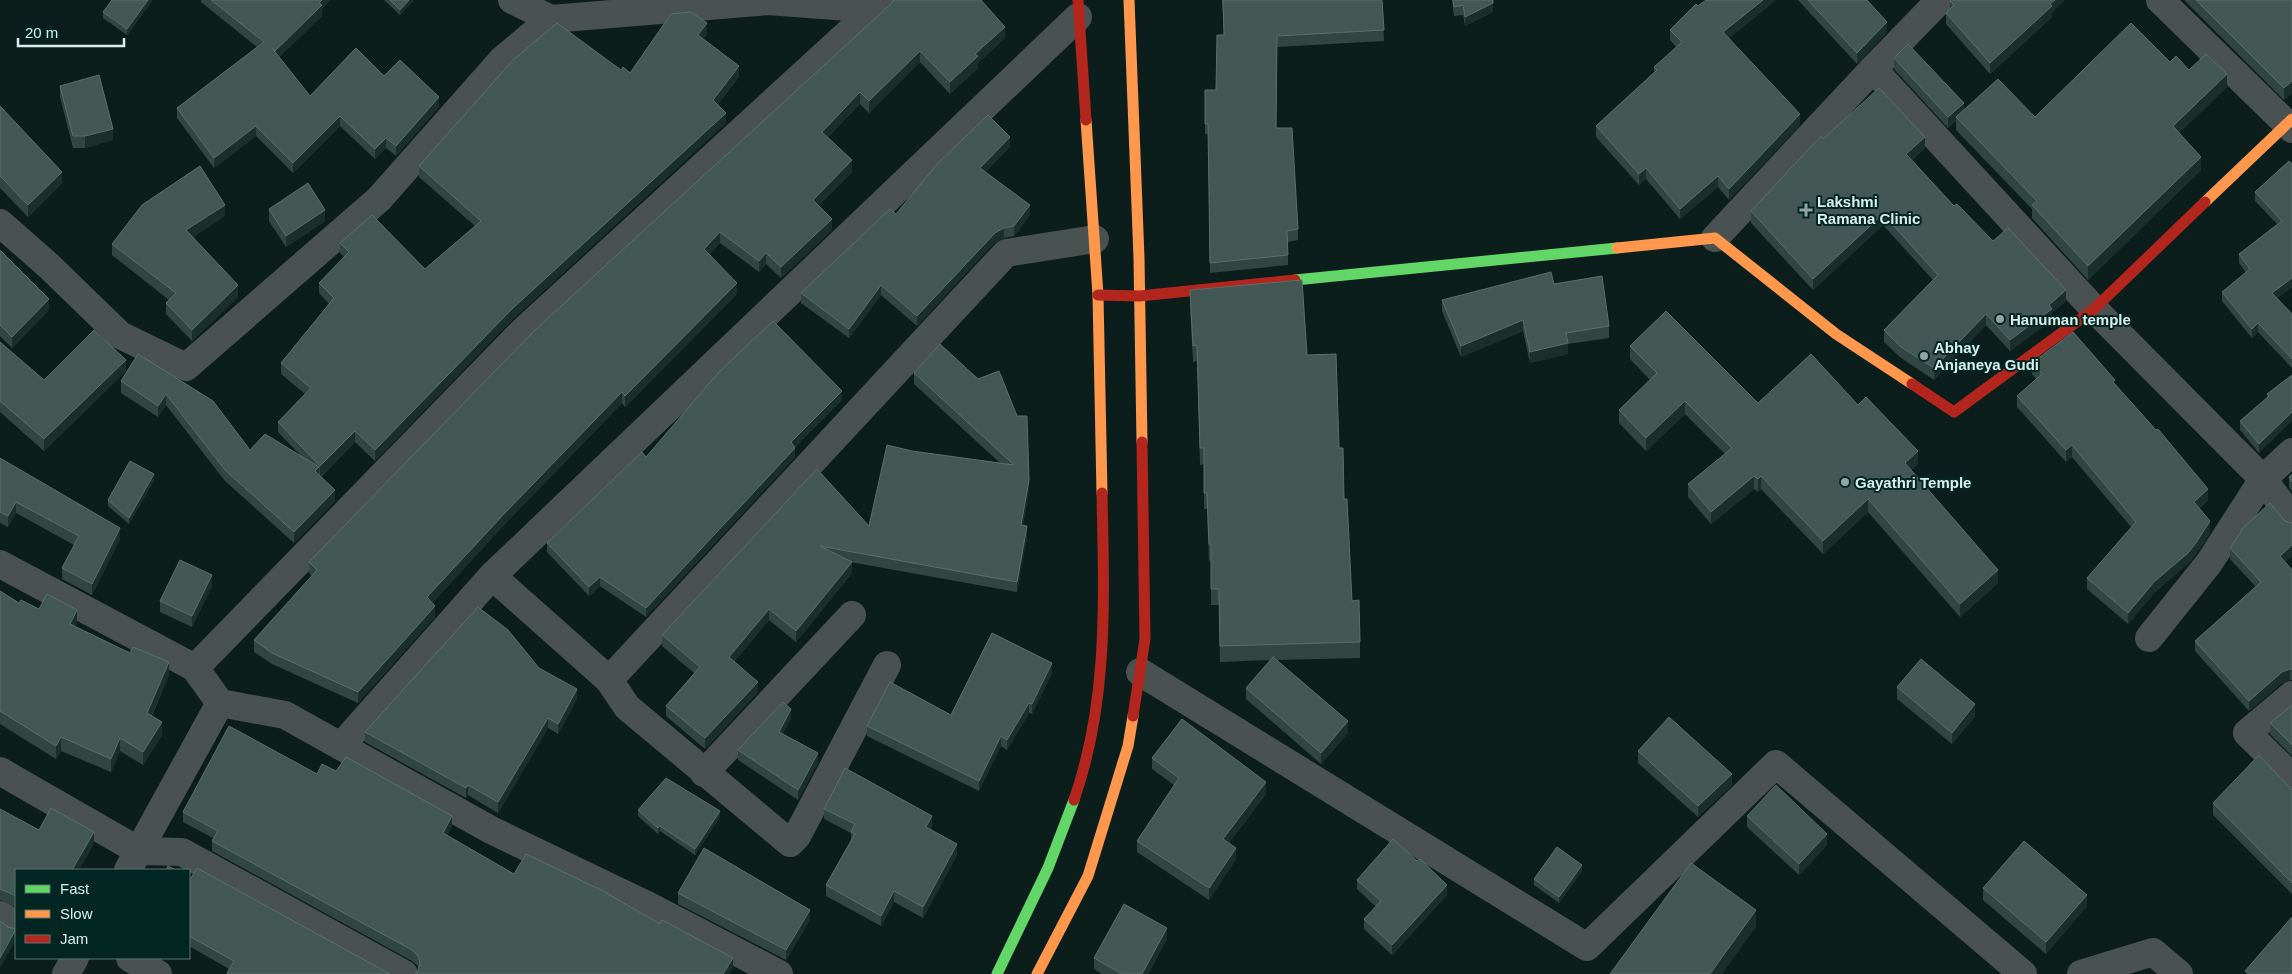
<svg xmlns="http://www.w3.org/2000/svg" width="2292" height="974" font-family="Arial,sans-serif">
  <rect width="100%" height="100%" fill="#0c1e1c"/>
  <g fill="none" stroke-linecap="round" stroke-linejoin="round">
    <!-- street -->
    <g stroke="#4a5251" stroke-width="28">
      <path d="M512 0 551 19"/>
      <path d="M2160 0 2292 129"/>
      <path d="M1873 69 2094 309 2263 479 2292 518"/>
      <path d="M0 223 50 267 120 335 186 367 379 199 502 60 551 19 768 1 874 9"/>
      <path d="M1715 238 1873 69 1940 0"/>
      <path d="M0 564 195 668 220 703 285 715 491 830 645 904 779 974"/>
      <path d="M492 576 609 680 1006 253 1095 239"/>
      <path d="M2149 638 2209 563 2263 479 2292 452"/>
      <path d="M195 668 523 331 881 3"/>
      <path d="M1140 672 1587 947 1776 764 2023 974"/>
      <path d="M609 680 627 707 790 843 797 836 887 665"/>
      <path d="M2292 695 2247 733 2292 777"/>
      <path d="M341 746 492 576 1078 17"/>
      <path d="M0 771 139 851 182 852 404 974"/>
      <path d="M704 773 852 615"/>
      <path d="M128 870 220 703"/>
      <path d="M0 915 16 924"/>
      <path d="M130 958 158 974"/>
      <path d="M66 974 75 958"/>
      <path d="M2081 974 2153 952 2179 974"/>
    </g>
    <!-- fast -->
    <g stroke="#63d668" stroke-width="11">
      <path d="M1295 280 1617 248"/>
      <path d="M997 974 1048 868 1074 800"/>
    </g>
    <!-- slow -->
    <g stroke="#ff974d" stroke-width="11">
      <path d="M1129 0 1139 258 1142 442"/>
      <path d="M1086 120 1098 295 1102 493"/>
      <path d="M2205 202 2292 119"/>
      <path d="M1617 248 1715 238 1836 334 1912 384"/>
      <path d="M1037 974 1088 876 1128 746 1133 716"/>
    </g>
    <!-- jam -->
    <g stroke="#b3261e" stroke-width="11">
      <path d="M1078 0 1086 120"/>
      <path d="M1098 295 1140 296 1295 280"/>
      <path d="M1912 384 1954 412 2094 309 2205 202"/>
      <path d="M1133 716 1145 639 1142 442"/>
      <path d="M1074 800C1109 700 1104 597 1102 493"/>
    </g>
  </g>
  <!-- wall -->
  <g fill="#314543">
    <path d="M152 0V1L127 35 103 18V12Z"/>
    <path d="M201 0H330L322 9V16L279 57 310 96 384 76 439 107 396 156 386 148 375 159 340 126 293 173 256 136 214 168 177 118V108L257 47 201 2Z"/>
    <path d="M384 0H414L400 15Z"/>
    <path d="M1222 0H1382L1384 41 1277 47 1276 128 1298 229V240L1288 242V265L1210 273 1208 134H1205V90H1216L1224 35Z"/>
    <path d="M1452 0H1493V12L1465 26 1463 15 1454 16Z"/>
    <path d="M1776 0 1729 38 1800 125 1729 200 1718 187 1680 219 1646 179 1639 185 1596 137V126L1654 72V67L1676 47 1670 40V30L1698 6Z"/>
    <path d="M1798 0H1867L1887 32 1857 64Z"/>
    <path d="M2184 0H2292V93L2284 100Z"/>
    <path d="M1950 1 2052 13V17L1990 74 1946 24V13L1950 9Z"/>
    <path d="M892 3 1005 38 978 63V68L950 94 920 62 869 113 860 104 828 137 852 172 819 205 832 230 781 278 766 264 759 272 720 243 709 255 737 294 625 407 622 403 504 525 432 603 435 617 358 703 272 664 254 652V640L312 576 309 573V562Z"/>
    <path d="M707 34 703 39 739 77 718 104 726 123 512 320 375 461 355 442 321 477 335 501 294 543 225 481 166 405 158 417 121 393V381L138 354 250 450 301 456 278 432V422L305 394 281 374V363L329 304 319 293V283L344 257 340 253V243L425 269 475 226 419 177V166L621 70 630 73Z"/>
    <path d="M1894 58 1964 109 2035 117 2170 62 2189 70 2227 87 2179 133 2201 170 2088 280 2032 218V209L1956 130V121L1948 128 1894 69Z"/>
    <path d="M60 86 113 140 85 148H73L60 97Z"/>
    <path d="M0 106 62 183 28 217 0 188Z"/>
    <path d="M1823 139 1925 148 1912 160 1954 206 1993 241 2066 301 2052 313V320L2010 351 1986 325 1934 380 1901 358 1884 342V330L1933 280 1883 225 1813 290 1751 223V211Z"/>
    <path d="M1010 147 985 172 1030 215 1014 236 1004 238 995 242 917 326 881 295 849 338 801 303V293Z"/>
    <path d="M2289 161 2292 287 2277 298 2292 314V368L2258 332 2252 338 2222 301V292L2246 273 2239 263V254L2277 224 2255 201V192Z"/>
    <path d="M269 209 325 221 286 247 269 221Z"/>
    <path d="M225 216 193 237 238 297 192 341 166 314V303L169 300 112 255V244Z"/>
    <path d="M0 250 49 310 12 348 0 336Z"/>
    <path d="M1554 284 1609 326V338L1568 344V354L1530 363 1523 331 1461 357 1442 311V300Z"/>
    <path d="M1190 290 1307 355 1339 448 1352 601 1360 642V658L1277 660 1348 733 1321 764 1246 699V688L1270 660 1220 662 1219 605H1211V560L1209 561 1207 509H1204V464L1200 465 1197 361 1193 362 1190 307Z"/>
    <path d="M0 342 44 380 126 371 44 451 0 412Z"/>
    <path d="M940 344 1029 490 1023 525 1027 537 1017 592 850 562 852 573 796 642 769 620 734 662 758 692 705 749 666 716V706L694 673 662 646V635L817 469 869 526 912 451 1000 463 914 384V373Z"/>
    <path d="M1630 346 1758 403 1858 405 1918 464 1911 470 1998 583 1960 617 1868 512 1823 554 1761 489 1758 492 1754 489 1711 524 1688 497V484L1725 454 1685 414 1646 451 1619 423V410L1650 380 1630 359Z"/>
    <path d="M2032 363 2115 384 2208 500 2199 509 2210 533 2196 554 2188 564 2155 592 2128 624 2087 589V578L2131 527 2072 457 2066 462 2017 407V396L2036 379 2032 374Z"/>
    <path d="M2292 375 2259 453 2240 430V421L2267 398V394Z"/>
    <path d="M842 400 795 447V457L646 617 600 586 589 596 547 552V543L646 457Z"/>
    <path d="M0 458 120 539 92 595 62 579V568L74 545 16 513 8 527 0 523Z"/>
    <path d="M2292 474V492L2289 487V477Z"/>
    <path d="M154 480 129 524 108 506V500Z"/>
    <path d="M2285 521V562L2292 570V680H2290L2282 683 2249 711 2195 651V641L2256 587 2230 559V548Z"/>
    <path d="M212 586 192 627 160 612V601Z"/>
    <path d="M0 591 19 603 39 609 77 623 75 627 169 675 152 716 162 735 143 765 120 751 111 772 61 751 56 759 0 724Z"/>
    <path d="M539 668 577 699 558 734 548 728 498 813 468 795 466 798 365 742V732Z"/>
    <path d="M1052 673 1032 714 1029 713 1007 750 1001 746 979 791 867 736V726L951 715Z"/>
    <path d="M1897 687 1975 716 1952 744 1897 699Z"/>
    <path d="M2292 705V756L2270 734V723Z"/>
    <path d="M791 718 782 734 818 763 798 800 738 760V750Z"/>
    <path d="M1638 751 1732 785 1698 817 1638 763Z"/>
    <path d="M1152 758 1266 794 1229 843 1236 859 1209 900 1137 852V841L1174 785 1152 769Z"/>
    <path d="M336 771 452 826 447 835 514 874 733 968 418 971V966L412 961 212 851V841L213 838 183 822V812L317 774Z"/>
    <path d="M2292 790V894L2213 815V803Z"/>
    <path d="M0 809 39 830 94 843 79 870H16V907L0 900Z"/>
    <path d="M824 809 932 826 930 830 957 855 923 918 894 902 881 926 826 896V885L851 840V833L824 819Z"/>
    <path d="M638 810 720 817 695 855 660 831 658 834 638 816Z"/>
    <path d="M1747 816 1827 845 1799 875 1747 827Z"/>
    <path d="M1417 861 1447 895 1392 955 1364 929V919L1376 907 1357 889V880Z"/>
    <path d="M1582 871 1559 903 1534 885V879Z"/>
    <path d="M189 877 390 974H227L229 969 189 946Z"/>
    <path d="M1983 888 2087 906 2046 954 1983 900Z"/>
    <path d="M678 893 810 920 786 960 678 904Z"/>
    <path d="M1167 939 1148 974H1102L1094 969V958Z"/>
  </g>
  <!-- shaded-wall -->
  <g fill="#1a2e2c">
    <path d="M148 0H152V1L127 35V29Z"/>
    <path d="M322 0H330L322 9V16L275 61V51Z"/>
    <path d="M409 0H414L400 15V10Z"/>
    <path d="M1763 0H1776L1723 43V32Z"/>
    <path d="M2055 0H2065L2052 13V17L1990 74V63Z"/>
    <path d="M1493 3V12L1465 26V17Z"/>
    <path d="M1887 22V32L1857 64V53Z"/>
    <path d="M707 23V34L698 46V35Z"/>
    <path d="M1005 27V38L978 63V68L950 94V82L975 54Z"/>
    <path d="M920 51V62L869 113V101Z"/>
    <path d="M739 66V77L713 111V100Z"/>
    <path d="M2227 74V87L2173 139V126Z"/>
    <path d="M2292 81V93L2284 100V88Z"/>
    <path d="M860 92V104L822 143V132Z"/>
    <path d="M439 97V107L396 156V146Z"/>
    <path d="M1964 103V114L1956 117V121L1948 128V117Z"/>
    <path d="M726 113V123L512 320 375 461V450L512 309Z"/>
    <path d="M1800 114V125L1729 200V189Z"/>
    <path d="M340 116V126L293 173V163Z"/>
    <path d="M256 126V136L214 168V158Z"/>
    <path d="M113 129V140L85 148V136Z"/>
    <path d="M1010 137V147L980 178V168Z"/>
    <path d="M1925 137V148L1906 165V154Z"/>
    <path d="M386 138V148L375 159V149Z"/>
    <path d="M2201 157V170L2088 280V266Z"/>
    <path d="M852 160V172L813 211V200Z"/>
    <path d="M1646 168V179L1639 185V174Z"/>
    <path d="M62 172V183L28 217V205Z"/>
    <path d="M1718 176V187L1680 219V209Z"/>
    <path d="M225 205V216L186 242V230Z"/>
    <path d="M1030 205V215L1014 236V226Z"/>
    <path d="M325 210V221L286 247V236Z"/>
    <path d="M1883 214V225L1813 290V279Z"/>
    <path d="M832 219V230L781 278V267Z"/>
    <path d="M1004 228V238L995 242 917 326V316L995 233Z"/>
    <path d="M720 232V243L704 261V249Z"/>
    <path d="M766 253V264L759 272V261Z"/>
    <path d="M2292 278V287L2272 302V293Z"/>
    <path d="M737 283V294L625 407V396Z"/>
    <path d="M238 285V297L192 341V330Z"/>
    <path d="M881 285V295L849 338V329Z"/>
    <path d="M2066 290V301L2052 313V320L2010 351V340Z"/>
    <path d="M49 299V310L12 348V337Z"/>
    <path d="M1986 314V325L1934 380V368Z"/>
    <path d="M1523 320V331L1461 357V346Z"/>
    <path d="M2258 323V332L2252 338V329Z"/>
    <path d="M1568 343V354L1530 363V352Z"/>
    <path d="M126 360V371L44 451V439Z"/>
    <path d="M842 391V400L791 452V442Z"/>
    <path d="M622 392V403L504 525 427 609V597L504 514Z"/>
    <path d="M166 394V405L158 417V406Z"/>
    <path d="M1685 401V414L1646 451V438Z"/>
    <path d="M2292 412V421L2259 453V444Z"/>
    <path d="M355 431V442L320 477V466Z"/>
    <path d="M2072 445V457L2066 462V450Z"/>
    <path d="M795 448V457L646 617V608Z"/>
    <path d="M1918 451V464L1905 476V463Z"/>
    <path d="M319 467V479L315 471Z"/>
    <path d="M154 474V480L129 524V518Z"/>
    <path d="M1754 476V489L1711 524V512Z"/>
    <path d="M1761 476V489L1758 492V479Z"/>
    <path d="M1029 480V490L1021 536V525Z"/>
    <path d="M2208 489V500L2194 514V502Z"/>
    <path d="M335 490V501L294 543V532Z"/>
    <path d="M1868 499V512L1823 554V541Z"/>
    <path d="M16 502V513L8 527V516Z"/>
    <path d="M2210 521V533L2196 554 2188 564 2155 592 2128 624V613L2155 581Z"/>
    <path d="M1027 526V537L1017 592V582Z"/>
    <path d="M120 528V539L92 595V584Z"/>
    <path d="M2292 545V556L2280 567V556Z"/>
    <path d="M852 562V573L796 642V631Z"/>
    <path d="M1998 570V583L1960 617V604Z"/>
    <path d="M212 575V586L192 627V616Z"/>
    <path d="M600 577V586L589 596V587Z"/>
    <path d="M435 606V617L358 703V692Z"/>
    <path d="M769 609V620L729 668V657Z"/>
    <path d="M77 610V623L70 637V624Z"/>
    <path d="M169 662V675L147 726V713Z"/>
    <path d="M1052 663V673L1032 714V704Z"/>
    <path d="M2290 669V680L2282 683 2249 711V701L2282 672Z"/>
    <path d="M758 682V692L705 749V738Z"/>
    <path d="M577 689V699L558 734V724Z"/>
    <path d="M1029 703V713L1007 750V740Z"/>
    <path d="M1975 704V716L1952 744V733Z"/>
    <path d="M791 709V718L779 742V732Z"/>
    <path d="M548 718V728L498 813V802Z"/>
    <path d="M1348 721V733L1321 764V753Z"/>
    <path d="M162 722V735L143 765V752Z"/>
    <path d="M1001 736V746L979 791V781Z"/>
    <path d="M61 737V751L56 759V746Z"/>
    <path d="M120 738V751L111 772V759Z"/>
    <path d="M818 753V763L798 800V790Z"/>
    <path d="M1732 774V785L1698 817V806Z"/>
    <path d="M1266 782V794L1223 851V839Z"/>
    <path d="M468 785V795L466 798V788Z"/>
    <path d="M720 811V817L695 855V849Z"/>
    <path d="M452 816V826L443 843V833Z"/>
    <path d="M932 816V826L926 838V827Z"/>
    <path d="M660 826V831L658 834V828Z"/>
    <path d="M94 832V843L79 870H72Z"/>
    <path d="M1827 834V845L1799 875V864Z"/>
    <path d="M957 844V855L923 918V907Z"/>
    <path d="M1236 848V859L1209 900V888Z"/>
    <path d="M1582 865V871L1559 903V897Z"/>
    <path d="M1447 885V895L1392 955V945Z"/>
    <path d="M894 891V902L881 926V916Z"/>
    <path d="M2087 895V906L2046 954V942Z"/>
    <path d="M810 910V920L786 960V950Z"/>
    <path d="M1756 910V927L1722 974H1710Z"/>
    <path d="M1167 928V939L1148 974H1142Z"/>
    <path d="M16 929V940L0 968V958Z"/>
    <path d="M733 958V968L729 974H723Z"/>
  </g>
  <!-- building -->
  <g fill="#435755" stroke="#5a6f6c">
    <path d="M112 0H148L127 29 103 12Z"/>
    <path d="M211 0H322L319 3 322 5 275 51 272 48 310 96 356 48 384 76 400 60 439 97 396 146 386 138 375 149 340 116 293 163 256 126 214 158 177 108 264 42Z"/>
    <path d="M390 0H409L400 10Z"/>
    <path d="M894 0H981L1005 27 975 54 978 56 950 82 920 51 869 101 860 92 822 132 852 160 813 200 832 219 781 267 766 253 759 261 720 232 704 249 737 283 625 396 622 392 504 514 427 597 435 606 358 692 272 653 254 640 317 570 309 562 534 331 892 3Z"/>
    <path d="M1223 0H1382L1384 30 1277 36 1276 128H1292L1298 229 1287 231 1288 255 1210 263 1208 124H1205V90H1216L1217 35H1224Z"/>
    <path d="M1453 0H1493V3L1465 17 1463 5 1454 7Z"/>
    <path d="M1706 0H1763L1723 32 1800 114 1729 189 1718 176 1680 209 1646 168 1639 174 1596 126 1657 70 1654 67 1682 42 1670 30 1696 4 1698 6Z"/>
    <path d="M1808 0H1867L1887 22 1857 53Z"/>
    <path d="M1951 0H2055L2050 4 2052 6 1990 63 1946 13 1954 5 1950 1Z"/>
    <path d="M2196 0H2292V81L2284 88Z"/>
    <path d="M691 12 707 23 698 35 739 66 713 100 726 113 512 309 375 450 355 431 320 466 278 422 311 388 281 363 334 298 319 283 349 252 340 243 372 215 425 269 481 221 419 166 513 60 557 23 621 70 623 67 630 73 671 14Z"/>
    <path d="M2131 23 2170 62 2176 56 2189 70 2206 54 2227 74 2173 126 2201 157 2088 266 2032 205 2037 201 1956 117 1998 79 2035 117Z"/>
    <path d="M1908 44 1964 103 1948 117 1894 58Z"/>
    <path d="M99 75 113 129 85 136H73L60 86Z"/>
    <path d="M1879 88 1925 137 1906 154 1954 206 1957 204 1993 241 2008 228 2066 290 2049 305 2052 309 2010 340 1986 314 1934 368 1901 347 1884 330 1938 275 1883 214 1813 279 1751 211 1821 136 1823 139Z"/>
    <path d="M0 106 62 172 28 205 0 176Z"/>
    <path d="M988 115 1010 137 980 168 1030 205 1014 226 1004 228 995 233 917 316 881 285 849 329 801 293 890 209 896 214 938 163Z"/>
    <path d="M2289 161 2292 164V278L2272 293 2292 314V359L2258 323 2252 329 2222 292 2250 269 2239 254 2282 221 2255 192Z"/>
    <path d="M200 166 225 205 186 230 238 285 192 330 166 303 176 293 112 244 142 205Z"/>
    <path d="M308 183 325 210 286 236 269 209Z"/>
    <path d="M0 250 49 299 12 337 0 325Z"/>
    <path d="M1551 272 1554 284 1602 276 1609 326 1566 333 1568 343 1530 352 1523 320 1461 346 1442 300Z"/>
    <path d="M1302 280 1307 355 1336 354 1339 448H1343L1344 499H1347L1352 601 1359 600 1360 642 1220 646 1219 589H1211V544H1209L1207 493H1204V448H1200L1197 345 1193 346 1190 290Z"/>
    <path d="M1666 311 1758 403 1811 354 1858 405 1866 397 1918 451 1905 463 1998 570 1960 604 1868 499 1823 541 1761 476 1758 479 1754 476 1711 512 1688 484 1732 448 1685 401 1646 438 1619 410 1657 373 1630 346Z"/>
    <path d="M773 321 842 391 791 442 795 448 646 608 600 577 589 587 547 543 642 452 646 457 719 372Z"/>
    <path d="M94 330 126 360 44 439 0 401V342L44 380Z"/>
    <path d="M2073 332 2115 380 2113 382 2156 430 2158 429 2208 489 2194 502 2210 521 2196 543 2188 553 2155 581 2128 613 2087 578 2136 522 2072 445 2066 450 2017 396 2042 374 2032 363Z"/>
    <path d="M940 344 978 379 999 371 1017 416H1027L1029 480 1021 525 1027 526 1017 582 820 546 852 562 796 631 769 609 729 657 758 682 705 738 666 706 700 667 662 635 817 469 869 526 887 445 912 451 1014 465 914 373Z"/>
    <path d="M138 354 213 401 250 450 265 434 319 467 315 471 335 490 294 532 225 470 166 394 158 406 121 381Z"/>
    <path d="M2292 375V412L2259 444 2240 421 2269 396 2267 394Z"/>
    <path d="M0 458 120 528 92 584 62 568 79 536 16 502 8 516 0 512Z"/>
    <path d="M130 461 154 474 129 518 108 500Z"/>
    <path d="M2292 474V482L2289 477Z"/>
    <path d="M2270 503 2285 521 2292 523V545L2280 556 2292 570V669H2290L2282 672 2249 701 2195 641 2261 582 2230 548 2244 527Z"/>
    <path d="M180 560 212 575 192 616 160 601Z"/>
    <path d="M0 591 19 603 21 600 39 609 47 594 77 610 70 624 130 653 133 647 169 662 147 713 162 722 143 752 120 738 111 759 61 737 56 746 0 711Z"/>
    <path d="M478 607 508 630 539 668 577 689 558 724 548 718 498 802 468 785 466 788 365 732Z"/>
    <path d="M992 633 1052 663 1032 704 1029 703 1007 740 1001 736 979 781 867 726 890 682 951 715Z"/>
    <path d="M1273 657 1348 721 1321 753 1246 688Z"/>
    <path d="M1921 659 1975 704 1952 733 1897 687Z"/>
    <path d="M783 702 791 709 779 732 818 753 798 790 738 750Z"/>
    <path d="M2292 705V745L2270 723Z"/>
    <path d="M1669 717 1732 774 1698 806 1638 751Z"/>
    <path d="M1182 719 1266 782 1223 839 1236 848 1209 888 1137 841 1179 778 1152 758Z"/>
    <path d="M229 726 317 774 322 764 336 771 346 757 452 816 443 833 514 874 526 854 603 891 660 924 662 920 733 958 723 974H415L418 971 420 963 418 956 412 950 212 841 218 831 183 812Z"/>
    <path d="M2259 755 2292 790V883L2213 803Z"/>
    <path d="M845 768 932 816 926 827 957 844 923 907 894 891 881 916 826 885 855 834 851 832 855 824 824 809Z"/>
    <path d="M666 778 720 811 695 849 660 826 658 828 638 810Z"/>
    <path d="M1776 785 1827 834 1799 864 1747 816Z"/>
    <path d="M51 808 94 832 72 870H16V896L0 889V809L39 830Z"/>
    <path d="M1393 839 1417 861 1420 859 1447 885 1392 945 1364 919 1381 901 1357 880Z"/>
    <path d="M2024 841 2087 895 2046 942 1983 888Z"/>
    <path d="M1557 847 1582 865 1559 897 1534 879Z"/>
    <path d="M704 848 810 910 786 950 678 893Z"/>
    <path d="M1691 863 1756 910 1710 974H1610Z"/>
    <path d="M168 866 176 870H166Z"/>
    <path d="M197 868 390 974H230L227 973 234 961 189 936V877L191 878Z"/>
    <path d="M1124 904 1167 928 1142 974H1122L1094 958Z"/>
    <path d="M2292 917V974H2249L2245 971Z"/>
    <path d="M0 921 8 927 16 929 0 958Z"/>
  </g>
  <!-- markers -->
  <g fill="#91a6a3" stroke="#042622" stroke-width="2">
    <path d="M1803.5 202.5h5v5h5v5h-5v5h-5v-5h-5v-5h5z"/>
    <circle cx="2000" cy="319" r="5"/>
    <circle cx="1924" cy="356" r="5"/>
    <circle cx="1845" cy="482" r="5"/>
  </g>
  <g text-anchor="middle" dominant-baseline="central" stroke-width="4" stroke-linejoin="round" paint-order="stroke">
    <!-- poi labels -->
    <g font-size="15" font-weight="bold" fill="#d8efeb" stroke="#042622" text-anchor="start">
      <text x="1817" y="201">Lakshmi<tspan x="1817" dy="17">Ramana Clinic</tspan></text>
      <text x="2010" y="319">Hanuman temple</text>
      <text x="1934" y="347">Abhay<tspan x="1934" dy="17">Anjaneya Gudi</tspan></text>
      <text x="1855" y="482">Gayathri Temple</text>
    </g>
  </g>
  <!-- legend -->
  <rect x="15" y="869" width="175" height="90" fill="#042622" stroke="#597672"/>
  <rect x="25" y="885" width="25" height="8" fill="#63d668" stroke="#597672"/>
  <text x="60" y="894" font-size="15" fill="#d8efeb">Fast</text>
  <rect x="25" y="910" width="25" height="8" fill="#ff974d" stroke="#597672"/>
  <text x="60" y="919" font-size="15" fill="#d8efeb">Slow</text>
  <rect x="25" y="935" width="25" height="8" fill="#b3261e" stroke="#597672"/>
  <text x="60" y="944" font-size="15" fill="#d8efeb">Jam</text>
  <!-- scale -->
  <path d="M18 38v8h106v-8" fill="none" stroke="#d8efeb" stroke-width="2.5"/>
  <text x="25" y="38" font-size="15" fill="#d8efeb" stroke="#042622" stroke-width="4" paint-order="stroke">20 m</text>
</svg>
